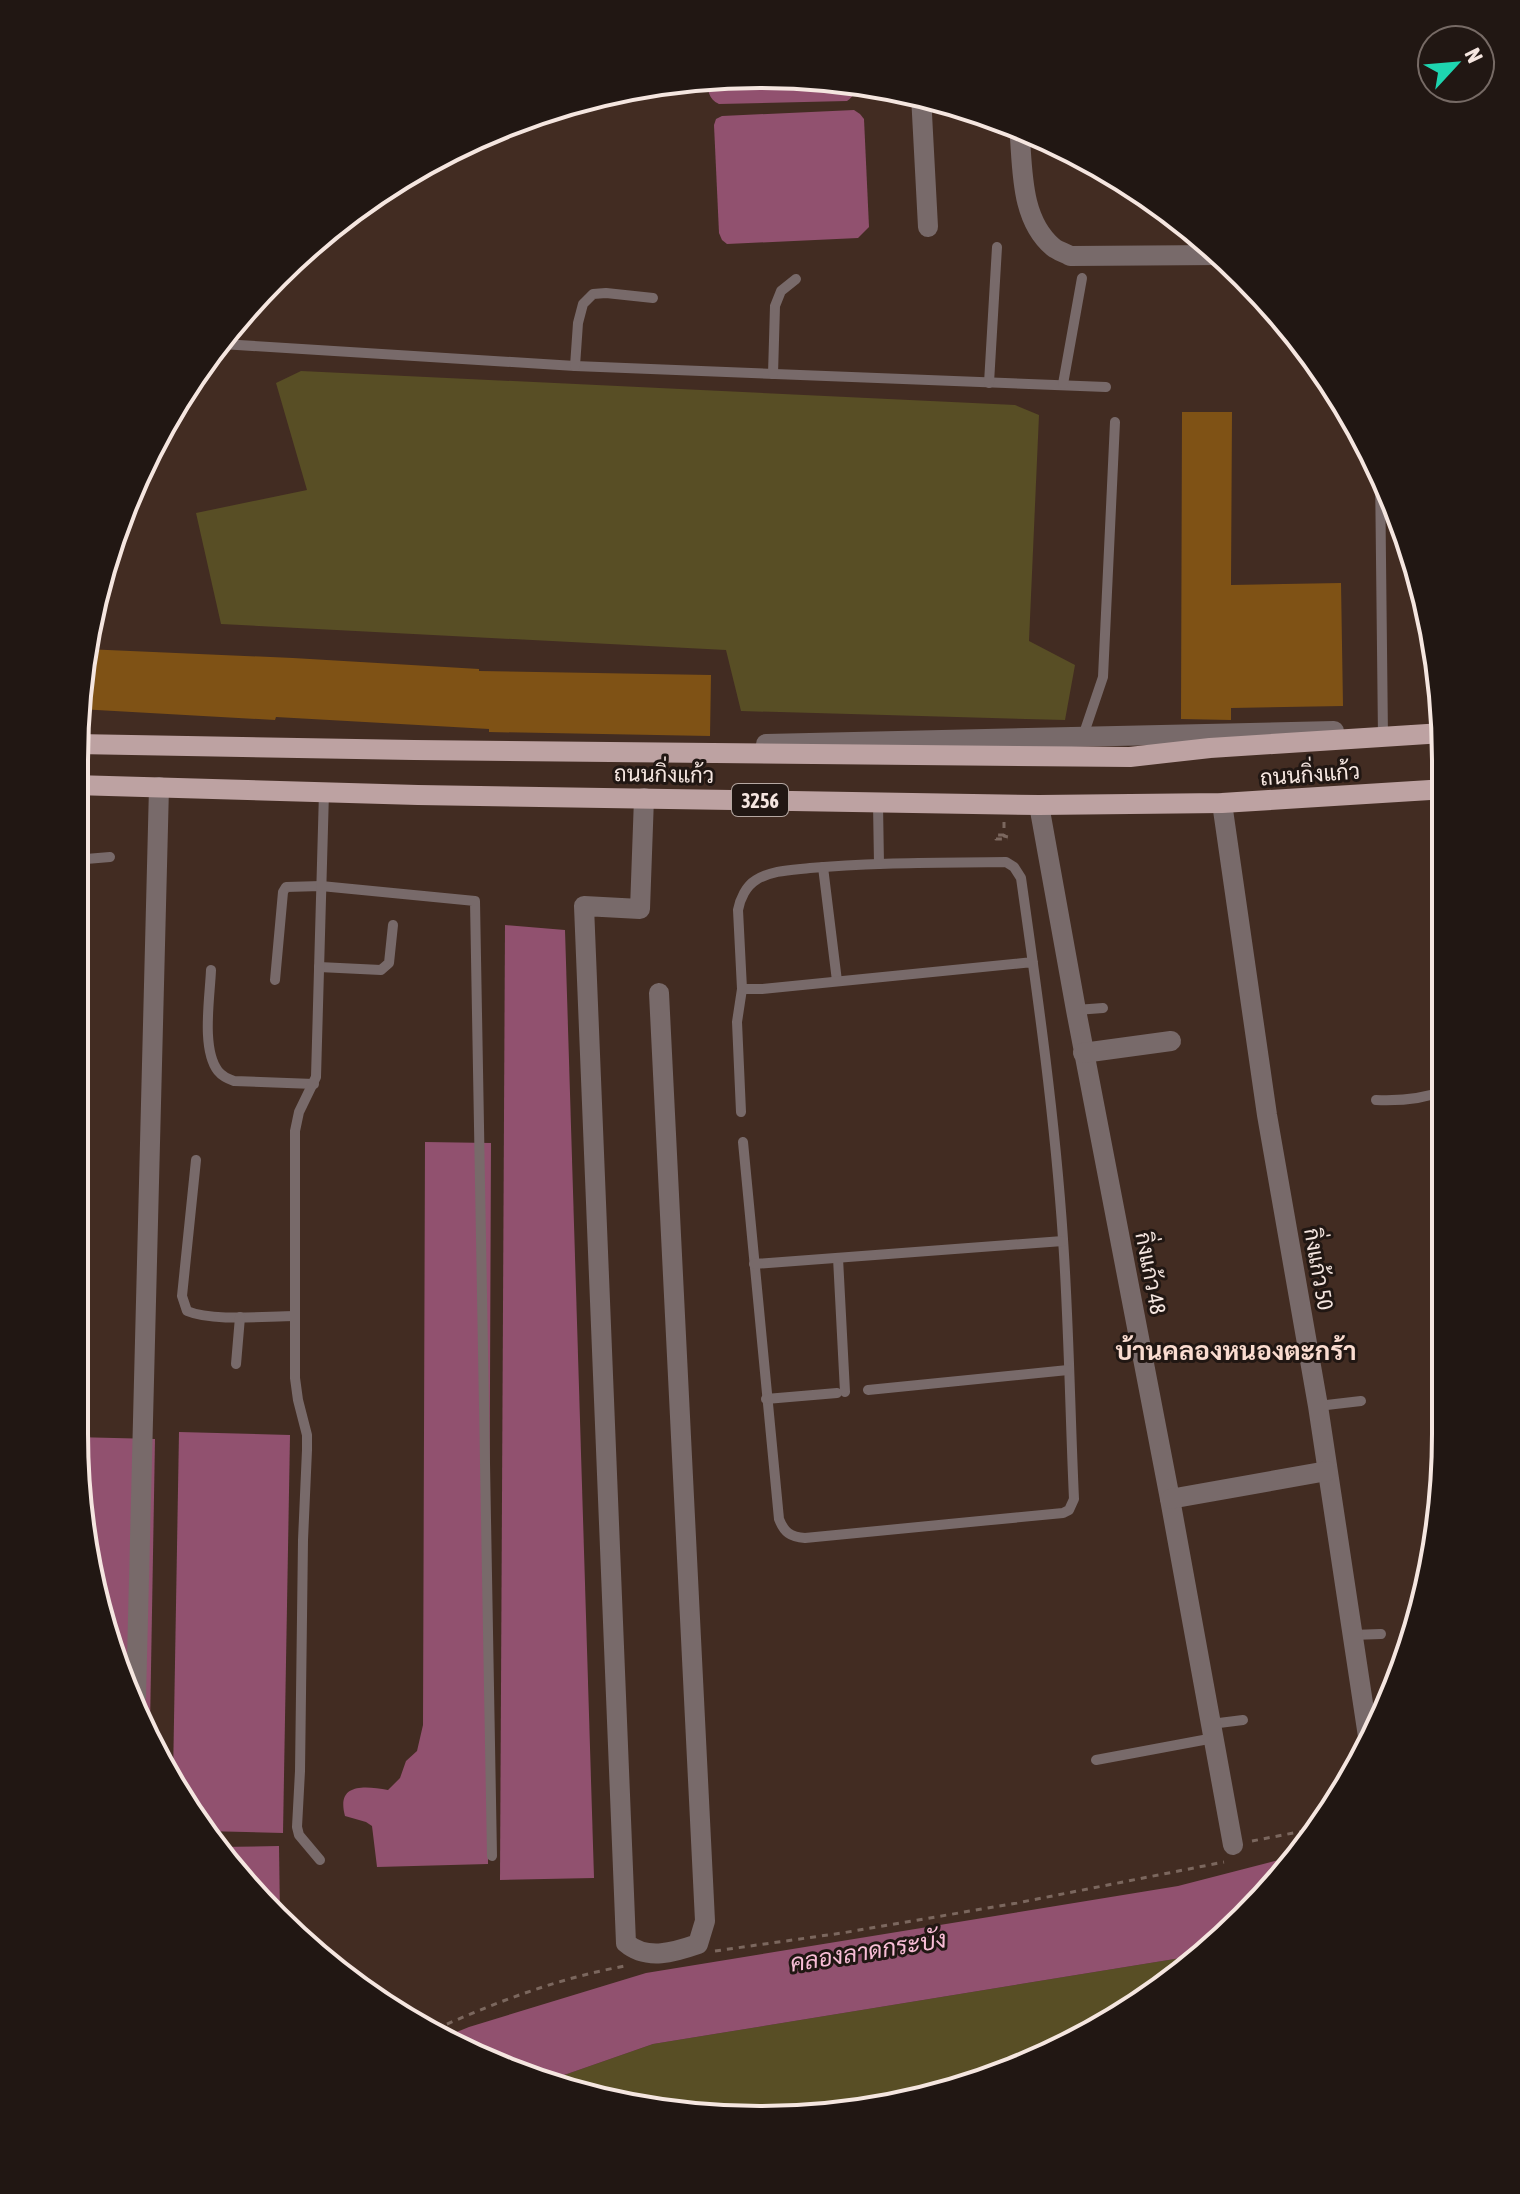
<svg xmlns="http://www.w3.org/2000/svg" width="1520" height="2194" font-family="'Asap Condensed',Sarabun,sans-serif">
  <rect width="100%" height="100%" fill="#422c22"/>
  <!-- green -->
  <g fill="#584e25">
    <path d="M301 371 1015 405 1039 415 1029 641 1075 665 1065 720 741 711 726 650 221 624 196 513 307 490 276 383Z"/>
    <path d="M1193 1956 1064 2049 893 2107 671 2114 547 2081 653 2044Z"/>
  </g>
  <!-- water -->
  <g fill="#91516f">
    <path d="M760 74 856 83C856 92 854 96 847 101L719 104C708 99 708 90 707 79Z"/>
    <path d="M854 110 860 114 864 119 869 227 858 238 727 244 722 240 719 233 714 125 716 119 722 116Z"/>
    <path d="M505 925 565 930 594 1878 500 1880Z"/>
    <path d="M425 1142 491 1143 488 1864 377 1867 372 1826 366 1822 345 1816C336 1783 364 1786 388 1790L400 1778 406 1761 417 1751 423 1725Z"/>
    <path d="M179 1432 290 1435 283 1833 204 1831 189 1815 173 1778Z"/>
    <path d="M74 1437 155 1439 150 1727 98 1612Z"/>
    <path d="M279 1846 280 1918 218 1847Z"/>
    <path d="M1298 1855 1245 1919 1193 1956 653 2044 547 2081 497 2068 447 2036 469 2027 646 1973 1178 1886Z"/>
  </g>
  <!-- building -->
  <g fill="#7f5215">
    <path d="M1182 412H1232L1231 585 1341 583 1343 706 1231 708V720L1181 719Z"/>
    <path d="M85 649 293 658 479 669V671L711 675 710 736 489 732V729L276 717 275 720 79 709Z"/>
  </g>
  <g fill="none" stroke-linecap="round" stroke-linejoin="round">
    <!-- path -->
    <g stroke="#7b675e" stroke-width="3" stroke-dasharray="6 6" stroke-linecap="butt">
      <path d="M1004 822V836L1008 837V835H996V839H1008"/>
      <path d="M1252 1841 1319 1828"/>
      <path d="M715 1951 842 1933 1017 1903 1224 1862"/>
      <path d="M436 2029C496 2002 559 1978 625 1966"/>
    </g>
    <!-- service -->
    <g stroke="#786a6a" stroke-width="10">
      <path d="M222 344 575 366 1106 387"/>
      <path d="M575 366 578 323 583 304 593 294 606 293 653 298"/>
      <path d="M773 374 775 306 781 291 796 279"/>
      <path d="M989 383 997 247"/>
      <path d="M1063 384 1082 278"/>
      <path d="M1380 470 1383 737"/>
      <path d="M1083 736 1103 677 1115 422"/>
      <path d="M878 804 879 864"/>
      <path d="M74 860 110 857"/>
      <path d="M823 867 837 981"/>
      <path d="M319 967 381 970 389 963 393 925"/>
      <path d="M211 970C210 997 201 1049 218 1071 222 1076 228 1079 234 1081L314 1084"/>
      <path d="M275 980 283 892 286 887 321 886 475 901 492 1856"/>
      <path d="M1076 1010 1103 1008"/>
      <path d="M1376 1100C1400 1101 1424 1099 1446 1090"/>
      <path d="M741 1112 737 1022 742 989"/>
      <path d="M743 1142 779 1519C784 1532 790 1537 805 1538L1063 1513 1069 1510 1074 1499C1070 1413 1069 1326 1063 1239 1055 1118 1038 998 1021 878L1014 867 1006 862C941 863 875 862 810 868 792 870 772 870 756 880 746 886 740 899 738 910L742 989H762L1033 962"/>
      <path d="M196 1160 182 1296 187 1311C213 1322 266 1316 295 1316"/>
      <path d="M74 1225 80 1237 75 1375"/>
      <path d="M838 1258 845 1392"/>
      <path d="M754 1264 1063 1241"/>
      <path d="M236 1364 240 1317"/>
      <path d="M868 1390 1068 1370"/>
      <path d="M766 1399 837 1393"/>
      <path d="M1318 1406 1361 1401"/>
      <path d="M1352 1635 1381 1634"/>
      <path d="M1211 1724 1243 1720"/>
      <path d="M1096 1760 1214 1738"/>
      <path d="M320 1860 299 1835 297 1827 300 1771 303 1540 307 1450V1435L298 1400 295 1378V1131L299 1112 316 1077 324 792"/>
    </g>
    <!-- minor -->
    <g stroke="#786a6a" stroke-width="20">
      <path d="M921 95 928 227"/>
      <path d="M1019 125C1023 166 1019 218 1053 247 1058 251 1065 253 1070 256L1221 255"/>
      <path d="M766 744 1334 731"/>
      <path d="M644 798 640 909 584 906 626 1943C647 1961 675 1952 698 1944L705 1921 659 993"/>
      <path d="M1222 803 1267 1115 1318 1406 1369 1743"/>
      <path d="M1039 805 1076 1010 1170 1499 1233 1845"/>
      <path d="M1083 1053 1171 1041"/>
      <path d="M1170 1499 1327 1471"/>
      <path d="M136 1697 159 787"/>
    </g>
    <!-- primary -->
    <g stroke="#bda2a2" stroke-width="20">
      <path d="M76 744 414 750 1130 757 1210 748 1443 733"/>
      <path d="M74 785 418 795 1039 805 1222 803 1446 789"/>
    </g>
  </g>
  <g text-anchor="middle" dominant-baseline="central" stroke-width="6" stroke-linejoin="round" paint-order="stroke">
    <!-- shield labels -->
    <rect fill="#211713" stroke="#b5a8a2" stroke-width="2" x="732" y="784" width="56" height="32" rx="6"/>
    <g font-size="20" font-weight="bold" fill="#f5e6e0">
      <text x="760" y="800">3256</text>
    </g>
    <!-- street labels -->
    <g font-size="22" fill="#f5e6e0" stroke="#211713">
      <text transform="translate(664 774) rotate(1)">ถนนกิ่งแก้ว</text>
      <text transform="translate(1310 774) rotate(-4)">ถนนกิ่งแก้ว</text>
      <text transform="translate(1319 1269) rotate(80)">กิ่งแก้ว 50</text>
      <text transform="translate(1151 1273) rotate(79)">กิ่งแก้ว 48</text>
    </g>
    <!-- water labels -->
    <g font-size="24" font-style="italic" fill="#f8bdd6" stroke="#211713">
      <text transform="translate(868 1951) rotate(-9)">คลองลาดกระบัง</text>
    </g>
    <!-- quarter labels -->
    <g font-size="26" font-weight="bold" fill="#fadcd0" stroke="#211713">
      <text x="1236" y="1351">บ้านคลองหนองตะกร้า</text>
    </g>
  </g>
  <!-- crop -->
  <path d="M0 0H1520V2194H0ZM760 88H760A672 672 0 0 1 1432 760V1434A672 672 0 0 1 760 2106H760A672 672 0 0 1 88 1434V760A672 672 0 0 1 760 88Z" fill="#211713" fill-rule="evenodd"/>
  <path fill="none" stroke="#f5e6e0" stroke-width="4" d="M760 88H760A672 672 0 0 1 1432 760V1434A672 672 0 0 1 760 2106H760A672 672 0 0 1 88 1434V760A672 672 0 0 1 760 88Z"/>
  <!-- north arrow -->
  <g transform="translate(1456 64) rotate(64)"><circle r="38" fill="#211713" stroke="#766a65" stroke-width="2"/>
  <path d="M0-6L14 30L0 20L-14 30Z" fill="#1ed5b0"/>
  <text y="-12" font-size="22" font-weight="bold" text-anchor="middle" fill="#f5e6e0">N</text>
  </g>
</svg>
